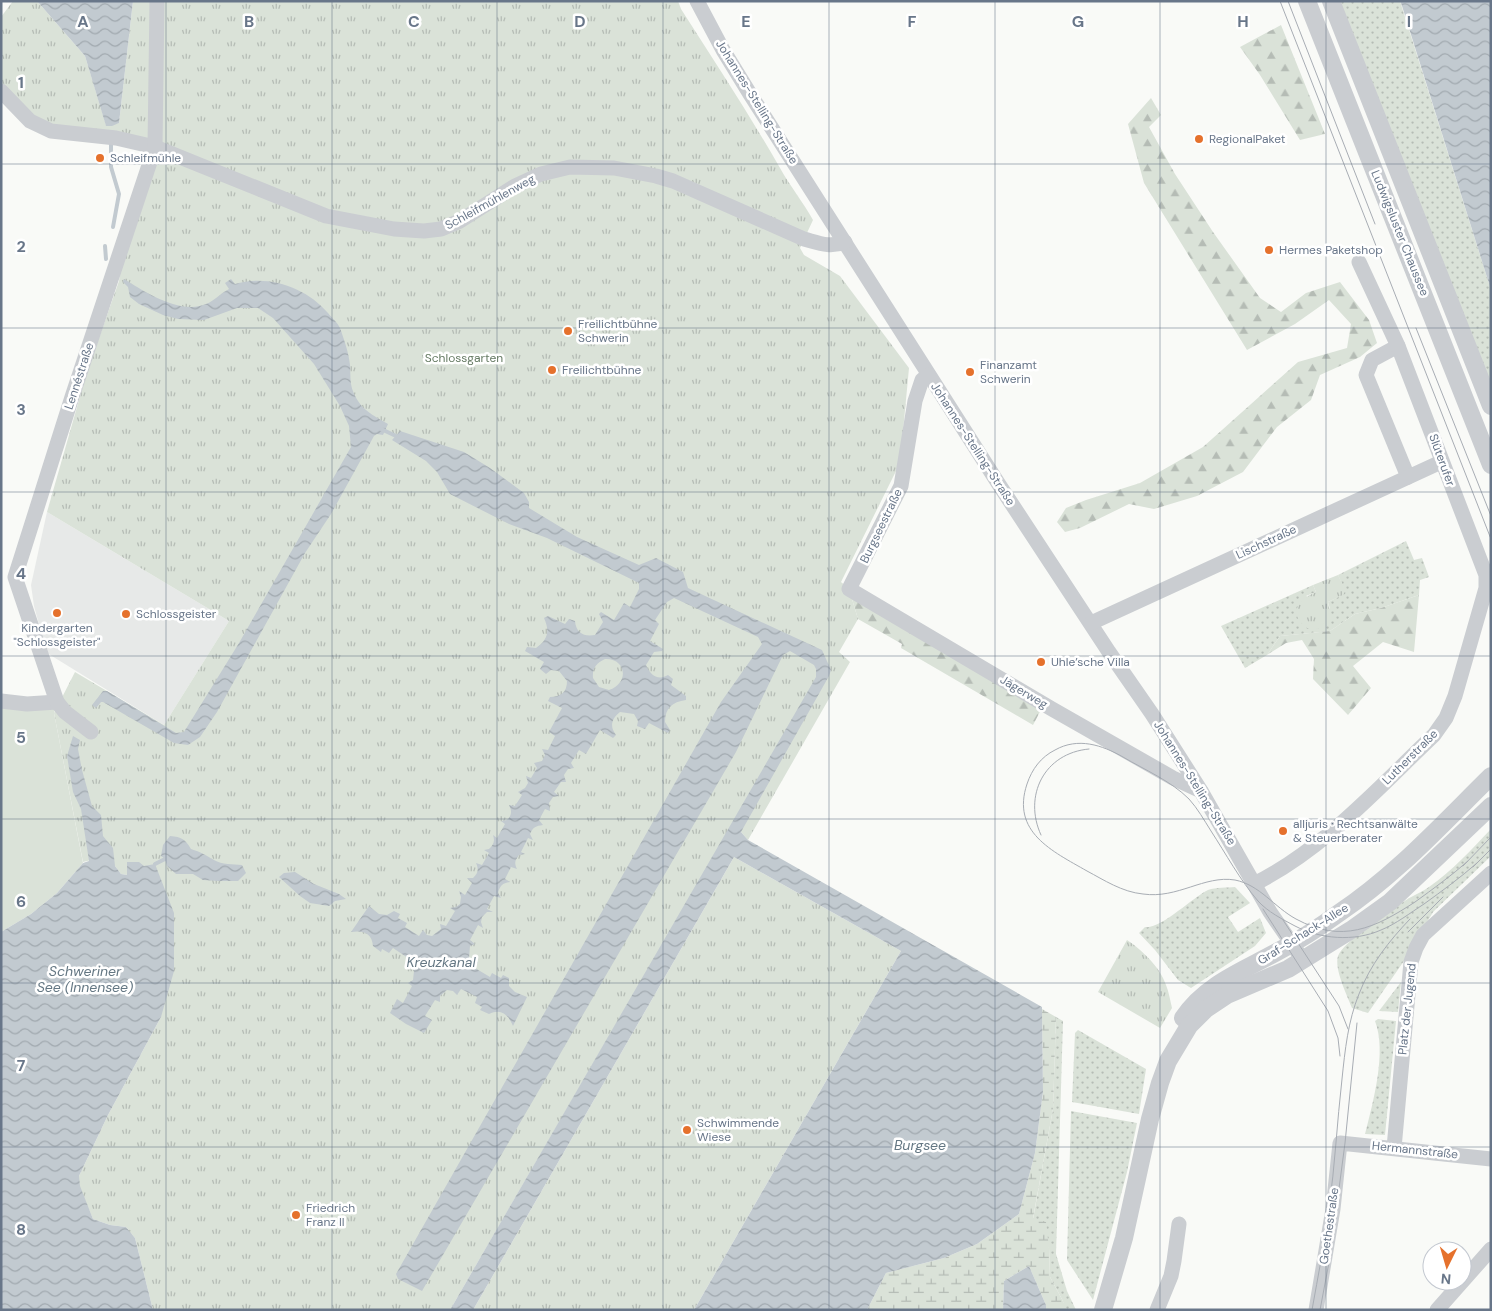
<svg xmlns="http://www.w3.org/2000/svg" width="1492" height="1311" font-family="'DM Sans',sans-serif">
  <defs>
    <pattern id="grass-dots" width="8" height="8" patternUnits="userSpaceOnUse" patternTransform="scale(1.25)"><rect width="8" height="8" fill="#dae2d8"/><path d="M2 2h.1M6 6h.1" fill="none" stroke="#b5bcb5" stroke-width="1.8" stroke-linecap="round"/></pattern>
    <pattern id="forest-firs" width="22" height="20" patternUnits="userSpaceOnUse" patternTransform="scale(1.25)"><rect width="22" height="20" fill="#dae2d8"/><path d="M5 1l3.5 6h-7zM16 11l3.5 6h-7z" fill="#b5bcb5"/></pattern>
    <pattern id="wetland-marsh" width="20" height="14" patternUnits="userSpaceOnUse" patternTransform="scale(1.25)"><rect width="20" height="14" fill="#dae2d8"/><path d="M1 5h8M5 5V1M11 12h8M15 12V8" fill="none" stroke="#b5bcb5"/></pattern>
    <pattern id="park-tufts" width="24" height="20" patternUnits="userSpaceOnUse" patternTransform="scale(1.25)"><rect width="24" height="20" fill="#dae2d8"/><path d="M3 7l-1-3M5 7V3M7 7l1-3M15 17l-1-3M17 17v-4M19 17l1-3" fill="none" stroke="#b5bcb5"/></pattern>
    <pattern id="water-waves" width="16" height="10" patternUnits="userSpaceOnUse" patternTransform="scale(1.25)"><rect width="16" height="10" fill="#c2cad0"/><path d="M0 5q4-4 8 0t8 0" fill="none" stroke="#a1a9af"/></pattern>
  </defs>
  <rect width="100%" height="100%" fill="#f9faf7"/>
  <!-- built -->
  <path fill="#e7e9e8" d="M47 512 229 621 164 725 47 653 34 606 31 585Z"/>
  <!-- grass -->
  <g fill="url(#grass-dots)">
    <path d="M1331 1H1400L1491 290V406Z"/>
    <path d="M1406 541 1414 560 1422 558 1429 577 1420 580 1419 595 1381 608 1355 614 1330 631 1280 636 1267 655 1245 668 1221 626 1313 585 1316 592 1306 596 1330 609 1328 602 1346 593 1338 575Z"/>
    <path d="M1491 829V856L1433 912 1406 958 1368 1013 1352 1008C1347 995 1334 969 1338 956 1344 941 1388 912 1403 902 1411 896 1421 893 1429 887 1452 871 1472 849 1491 829Z"/>
    <path d="M1235 887 1250 903 1228 917 1238 932 1260 918 1266 933 1255 946 1191 988 1178 980 1155 950 1139 933 1145 927C1160 930 1193 897 1208 890 1216 887 1227 888 1235 887Z"/>
    <path d="M1401 982 1398 1012 1379 1011Z"/>
    <path d="M1056 1017 1063 1021 1056 1254 1067 1291 1076 1310H1064V1303L1050 1277 1049 1248 1033 1219 1053 1109Z"/>
    <path d="M1378 1019 1396 1021 1385 1135 1365 1134C1373 1102 1387 1052 1375 1021Z"/>
    <path d="M1078 1030 1146 1069 1139 1114 1072 1102 1075 1033Z"/>
    <path d="M1071 1111 1137 1123 1127 1172 1093 1300 1067 1260Z"/>
  </g>
  <!-- forest -->
  <g fill="url(#forest-firs)">
    <path d="M1281 25 1325 134 1300 140 1260 75 1240 47Z"/>
    <path d="M1151 98 1161 115 1149 127 1175 174 1213 232 1260 298 1281 312 1306 293 1340 282 1369 320 1377 343 1360 357 1320 375 1311 400 1277 427 1243 472 1197 496 1154 509 1129 504 1080 528 1065 532 1057 522 1066 508 1086 500 1140 483 1203 447 1298 362 1347 348 1351 324 1329 300 1295 324 1247 350 1144 183 1128 124Z"/>
    <path d="M849 589 1044 704 1033 725 901 648 902 644 858 619Z"/>
    <path d="M1419 595 1414 652 1383 642 1353 666 1371 688 1348 715 1313 679 1314 659 1302 640 1286 643 1267 655 1280 636 1330 631 1355 614 1381 608Z"/>
  </g>
  <!-- wetland -->
  <path fill="url(#wetland-marsh)" d="M1042 1009 1056 1017 1053 1109 1033 1218 1046 1222 1049 1248 1050 1277 1064 1303V1310H1046V1305L1029 1266 1004 1281 1003 1310H867L886 1273 944 1258 977 1244 1019 1214 1035 1153 1043 1092Z"/>
  <!-- park -->
  <g fill="url(#park-tufts)">
    <path d="M13 1H37L85 56 106 125 119 123 133 1H678L681 9C715 62 749 114 780 168 790 186 803 202 813 220L800 248 804 255 840 276 909 368 900 463 841 582 849 589 858 619 839 652 850 662 748 840 741 832 731 826 450 1310H153L135 1238 126 1227 110 1225 93 1219 79 1186V1176L108 1115 161 1017 144 866 127 862V875L121 874 115 866 100 858 83 862 54 713 75 672 164 725 229 621 47 512 87 372 119 281 125 237 155 148 30 121 1 91V17Z"/>
    <path d="M1338 575 1347 593 1328 602 1331 617 1318 629 1307 628C1288 614 1297 600 1316 592L1313 585Z"/>
    <path d="M734 857 901 951 694 1310H473Z"/>
    <path d="M1127 940C1142 950 1160 967 1166 985 1169 992 1170 1000 1172 1008L1160 1028 1098 992Z"/>
  </g>
  <!-- garden -->
  <path fill="#dae2d8" d="M1 701 57 702 54 713 83 863 57 893 31 914 1 932Z"/>
  <!-- water -->
  <g fill="url(#water-waves)" fill-rule="evenodd">
    <path d="M37 1H133L119 123 112 126H106L85 56Z"/>
    <path d="M1400 1H1491V290L1402 6Z"/>
    <path d="M124 279C145 292 180 315 206 304 214 301 221 293 229 289L225 283 231 279 235 284C268 274 306 287 328 313 332 318 338 323 340 328 344 339 349 354 350 365 351 381 349 386 358 401 365 412 378 418 388 424L383 435 377 434 374 436 331 514 305 553 217 712 200 737 188 745 174 743 103 702H101L96 708 92 705 103 691H107L176 733 184 732 239 643 351 447 349 426 340 406 314 364 273 318 258 308H237L204 320 178 319 163 315 139 304 130 297 128 287 123 282Z"/>
    <path d="M400 431 464 452 490 468 524 493 529 502V508L577 537 639 565 656 558 683 572 688 588 822 650 831 670 829 676 741 832 748 840 1042 1007 1043 1092 1035 1153 1019 1214 977 1244 944 1258 886 1273 867 1310H694L901 951 734 857 473 1310H450L816 677V669L814 665 790 651 783 655 736 752 422 1291 398 1279 396 1274 721 702 762 644 758 637 674 598 667 602 655 620 659 624 650 641 663 649 662 651 654 652 646 665C650 675 658 681 668 675L673 679 671 685 686 696V700C672 702 665 708 665 722L670 730 668 733 649 723 645 729 637 726 638 721 634 714 620 712C612 718 609 726 616 735L613 738 600 730 586 754 579 750 571 763 574 768 568 769 564 775 566 782H561L554 792 559 796 553 797 549 803 550 811 545 809 539 820 543 825C536 826 533 827 530 834L533 840 528 838 521 852 525 854 519 855C515 860 514 863 517 869L511 867 505 879 510 882C502 883 500 886 498 893L501 898 494 896 487 909 493 912H487L482 917 481 922 483 928 478 925 470 940 475 944 470 946 469 958 472 961 478 962 475 968 490 977 492 973 501 978 503 975 509 978V986L515 992 527 997 513 1026C508 1014 501 1008 489 1014L480 1010 482 1007 475 1003 477 997 461 989 457 995 453 991 447 990 440 996V1002L435 1000 425 1016 432 1020 424 1033 406 1024 390 1013 397 999 403 1003 412 986 408 983 413 980 414 971 411 967 405 965 408 958 393 948 389 953 382 949 381 952 373 946C372 933 363 930 351 932L369 906 379 914 387 915 394 911 400 914 398 918 407 923 405 927 419 936 423 930 427 935 432 936 441 929 440 924 446 926 455 911 450 908 456 907 460 904 461 897 459 891 465 895 472 883 467 878H473C478 873 479 870 476 863L482 865 489 853 484 850 489 849C494 844 495 841 493 835L497 838 505 824 501 821 507 820C512 815 512 811 509 805L515 806 522 795 518 792 525 788 528 783 526 776 531 778 537 768 534 763 542 761 545 755 542 749 548 750 555 736 549 732 562 708 548 701 550 697C561 697 567 692 567 681L559 671 551 670 546 674 540 669 544 662 525 651 527 647 536 648C548 640 550 631 544 618L548 616 565 624 569 619 575 621C576 633 584 637 595 635L603 622 599 614 601 612 614 620 624 603 630 607 639 589V583L547 538 509 524 450 494 437 472 426 461 392 440ZM605 659C626 658 630 683 609 690L599 687 593 678C592 669 596 663 605 659Z"/>
    <path d="M73 736 80 740 78 749 82 770 92 806 101 815 103 836 113 848 115 866 121 874 127 875V862H139L144 866 155 864 174 913V971L161 1017 108 1115 79 1176 80 1186 93 1219 110 1225 126 1227 135 1238 153 1310H1V932L31 914 57 893 83 863 89 861 81 809 73 792 67 756Z"/>
    <path d="M170 836C182 837 185 839 191 849 201 852 205 855 214 860 222 865 233 864 242 865L246 873 238 881H218L203 880 193 874H176L167 866 165 859 161 856 163 845Z"/>
    <path d="M295 872 314 884 339 894 346 899 335 901 329 906 310 903 300 896 279 877 284 873Z"/>
    <path d="M1029 1266 1046 1305V1310H1003L1004 1281Z"/>
  </g>
  <g fill="none" stroke-linecap="round" stroke-linejoin="round">
    <!-- stream -->
    <g stroke="#c2cad0" stroke-width="4">
      <path d="M111 141V167L119 194 113 227"/>
      <path d="M105 246 106 259"/>
      <path d="M381 429 396 436"/>
      <path d="M155 864 165 859"/>
    </g>
    <!-- minor -->
    <g stroke="#cacdd1" stroke-width="15">
      <path d="M697 1 723 50 750 94 998 483 1109 652 1152 714 1201 791 1270 912 1303 960"/>
      <path d="M1 91 30 121 51 131 116 138 155 147 326 216 394 229 424 231 441 229 460 221 515 186 541 174 570 167 614 168 656 176 673 181 804 239C819 243 830 248 845 242"/>
      <path d="M1398 346 1372 360 1366 375 1408 477"/>
      <path d="M928 375 922 380 915 401 901 486 849 589 1052 709 1173 778 1201 791"/>
      <path d="M1091 623 1441 462"/>
      <path d="M1 701 27 704 57 702"/>
      <path d="M91 732 65 712 57 702 15 577 72 397 155 147 157 1"/>
      <path d="M1254 884C1324 849 1378 788 1434 735L1446 718 1455 696 1486 588V575L1398 346 1359 262"/>
      <path d="M1394 1148 1411 962 1416 948 1423 935 1491 873"/>
      <path d="M1157 1310 1171 1276 1174 1261 1179 1224"/>
      <path d="M1316 1310 1333 1209 1340 1143 1491 1159"/>
      <path d="M1437 1310 1491 1249"/>
    </g>
    <!-- tertiary -->
    <g stroke="#cacdd1" stroke-width="18">
      <path d="M1307 1 1491 465"/>
      <path d="M1331 1 1491 406"/>
      <path d="M1183 1018C1205 985 1242 971 1275 953 1296 942 1320 927 1339 913 1396 875 1442 824 1491 776"/>
      <path d="M1103 1310 1124 1238 1150 1119 1160 1083 1168 1061 1189 1026 1206 1009 1227 995 1288 969 1351 930 1390 902 1491 806"/>
    </g>
    <!-- tram -->
    <g stroke="#a8adb4" stroke-width="1">
      <path d="M1280 1 1491 539"/>
      <path d="M1288 1 1375 224"/>
      <path d="M1416 328 1491 516"/>
      <path d="M1041 835C1023 796 1044 753 1089 749"/>
      <path d="M1468 861C1451 876 1433 889 1415 902 1375 928 1342 944 1296 919 1274 907 1260 885 1235 880 1204 875 1178 899 1143 894 1122 892 1104 880 1087 871 1052 851 1011 832 1027 784 1032 769 1041 757 1055 750 1078 737 1102 745 1123 757 1145 770 1171 781 1189 799 1198 809 1204 820 1211 831 1226 854 1240 880 1258 901 1268 912 1282 919 1295 926 1320 939 1354 942 1381 930 1396 924 1410 913 1424 904 1442 891 1460 878 1477 863"/>
      <path d="M1463 866 1491 837"/>
      <path d="M1473 867 1491 849"/>
      <path d="M1263 909 1328 1011 1338 1038 1340 1056"/>
      <path d="M1283 920 1339 1006 1348 1029"/>
      <path d="M1408 932 1443 897"/>
      <path d="M1312 1310C1318 1276 1325 1242 1329 1208 1335 1166 1337 1122 1342 1079 1345 1050 1348 1021 1359 994 1370 965 1389 941 1410 919"/>
      <path d="M1320 1310 1330 1257 1345 1143 1357 1023"/>
    </g>
  </g>
  <!-- grid -->
  <path fill="none" stroke="#687689" stroke-width="1" stroke-opacity="0.55" d="M166 1V1310M332 1V1310M497 1V1310M663 1V1310M829 1V1310M995 1V1310M1160 1V1310M1326 1V1310M1 164H1491M1 328H1491M1 492H1491M1 656H1491M1 819H1491M1 983H1491M1 1147H1491"/>
  <!-- markers -->
  <g fill="#e5712c" stroke="#fff" stroke-width="2">
    <circle cx="1199" cy="139" r="5"/>
    <circle cx="100" cy="158" r="5"/>
    <circle cx="1269" cy="250" r="5"/>
    <circle cx="568" cy="331" r="5"/>
    <circle cx="552" cy="370" r="5"/>
    <circle cx="970" cy="372" r="5"/>
    <circle cx="57" cy="613" r="5"/>
    <circle cx="126" cy="614" r="5"/>
    <circle cx="1041" cy="662" r="5"/>
    <circle cx="1283" cy="831" r="5"/>
    <circle cx="687" cy="1130" r="5"/>
    <circle cx="296" cy="1215" r="5"/>
  </g>
  <g text-anchor="middle" dominant-baseline="central" stroke-width="5" stroke-linejoin="round" paint-order="stroke">
    <!-- street labels -->
    <g font-size="12" fill="#687689" stroke="#fff">
      <text transform="translate(757 102) rotate(58)">Johannes-Stelling-Straße</text>
      <text transform="translate(490 202) rotate(-29)">Schleifmühlenweg</text>
      <text transform="translate(1400 233) rotate(68)">Ludwigsluster Chaussee</text>
      <text transform="translate(79 376) rotate(-72)">Lennéstraße</text>
      <text transform="translate(973 444) rotate(57)">Johannes-Stelling-Straße</text>
      <text transform="translate(1442 460) rotate(70)">Slüterufer</text>
      <text transform="translate(881 526) rotate(-64)">Burgseestraße</text>
      <text transform="translate(1266 542) rotate(-25)">Lischstraße</text>
      <text transform="translate(1024 692) rotate(31)">Jägerweg</text>
      <text transform="translate(1410 757) rotate(-45)">Lutherstraße</text>
      <text transform="translate(1195 783) rotate(58)">Johannes-Stelling-Straße</text>
      <text transform="translate(1303 934) rotate(-32)">Graf-Schack-Allee</text>
      <text transform="translate(1407 1009) rotate(-84)">Platz der Jugend</text>
      <text transform="translate(1415 1150) rotate(6)">Hermannstraße</text>
      <text transform="translate(1329 1226) rotate(-82)">Goethestraße</text>
    </g>
    <!-- poi labels -->
    <g font-size="12" fill="#687689" stroke="#fff" text-anchor="start">
      <text x="1209" y="139">RegionalPaket</text>
      <text x="110" y="158">Schleifmühle</text>
      <text x="1279" y="250">Hermes Paketshop</text>
      <text x="578" y="324">Freilichtbühne<tspan x="578" dy="14">Schwerin</tspan></text>
      <text x="980" y="365">Finanzamt<tspan x="980" dy="14">Schwerin</tspan></text>
      <text x="562" y="370">Freilichtbühne</text>
      <text x="136" y="614">Schlossgeister</text>
      <text x="57" y="628" text-anchor="middle">Kindergarten<tspan x="57" dy="14">"Schlossgeister"</tspan></text>
      <text x="1051" y="662">Uhle’sche Villa</text>
      <text x="1293" y="824">alljuris · Rechtsanwälte<tspan x="1293" dy="14">&amp; Steuerberater</tspan></text>
      <text x="697" y="1123">Schwimmende<tspan x="697" dy="14">Wiese</tspan></text>
      <text x="306" y="1208">Friedrich<tspan x="306" dy="14">Franz II</tspan></text>
    </g>
    <!-- park labels -->
    <g font-size="12" fill="#657a63" stroke="#fff">
      <text x="464" y="358">Schlossgarten</text>
    </g>
    <!-- water labels -->
    <g font-size="14" font-style="italic" fill="#647783" stroke="#fff">
      <text x="441" y="962">Kreuzkanal</text>
      <text x="85" y="971">Schweriner<tspan x="85" dy="16">See (Innensee)</tspan></text>
      <text x="920" y="1145">Burgsee</text>
    </g>
  </g>
  <g font-size="16" text-anchor="middle" font-weight="bold" fill="#687689" stroke="#fff" stroke-width="5" stroke-linejoin="round" paint-order="stroke">
    <text x="83" y="27">A</text>
    <text x="249" y="27">B</text>
    <text x="414" y="27">C</text>
    <text x="580" y="27">D</text>
    <text x="746" y="27">E</text>
    <text x="912" y="27">F</text>
    <text x="1078" y="27">G</text>
    <text x="1243" y="27">H</text>
    <text x="1409" y="27">I</text>
    <text x="21" y="88">1</text>
    <text x="21" y="252">2</text>
    <text x="21" y="415">3</text>
    <text x="21" y="579">4</text>
    <text x="21" y="743">5</text>
    <text x="21" y="907">6</text>
    <text x="21" y="1071">7</text>
    <text x="21" y="1235">8</text>
  </g>
  <!-- border -->
  <rect width="1492" height="1311" fill="none" stroke="#687689" stroke-width="5"/>
  <!-- north arrow -->
  <g transform="translate(1447 1266) rotate(185)"><circle r="24" fill="#ffffff" stroke="#c3c8d0"/>
  <path d="M0-4L9 19L0 12L-9 19Z" fill="#e5712c"/>
  <text y="-8" font-size="14" font-weight="bold" text-anchor="middle" fill="#687689">N</text>
  </g>
</svg>
